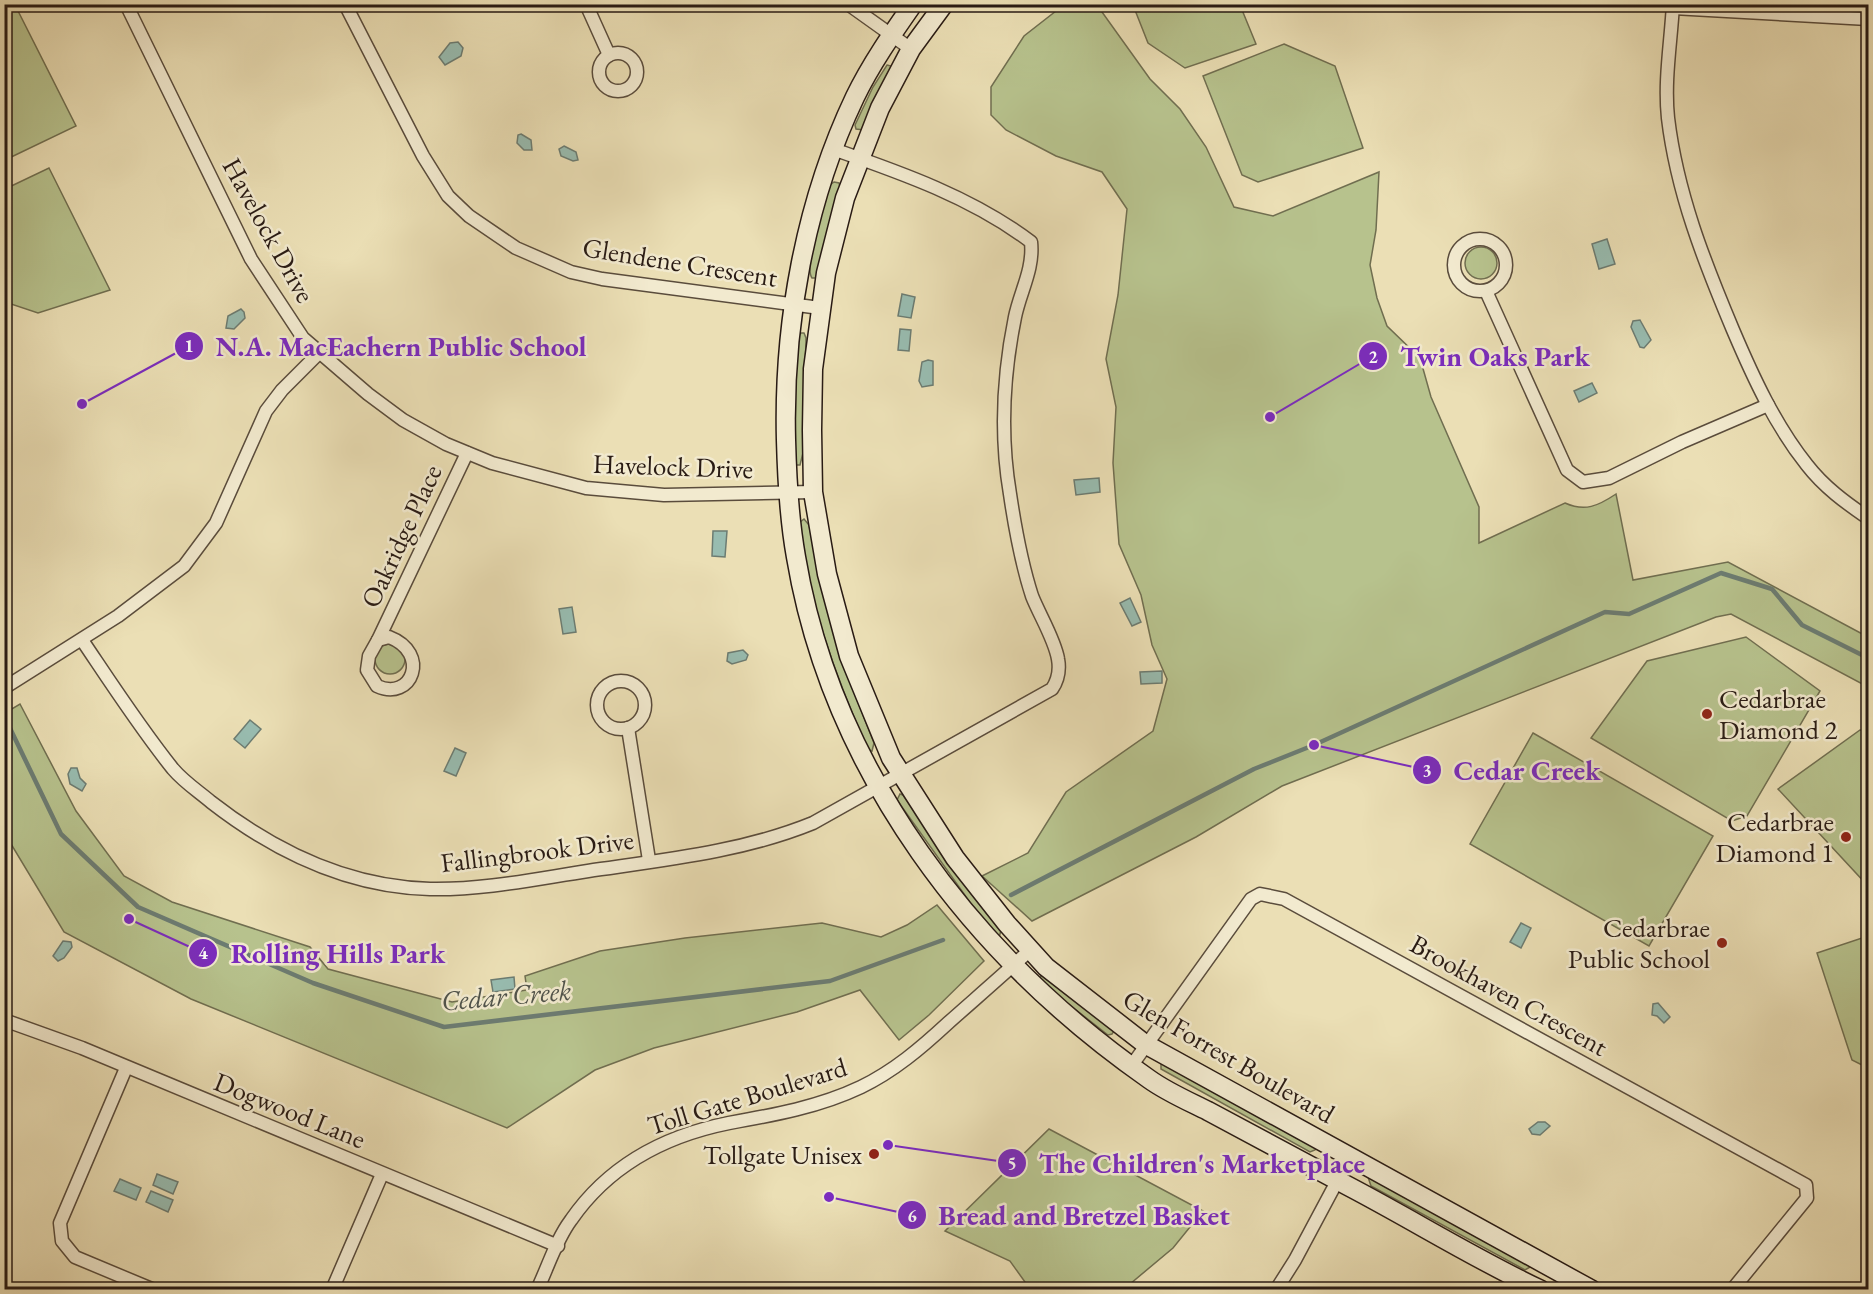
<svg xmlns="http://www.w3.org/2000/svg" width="1873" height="1294" font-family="'EB Garamond',serif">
  <rect width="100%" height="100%" fill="#ebdfb5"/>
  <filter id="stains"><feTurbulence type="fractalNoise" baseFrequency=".00333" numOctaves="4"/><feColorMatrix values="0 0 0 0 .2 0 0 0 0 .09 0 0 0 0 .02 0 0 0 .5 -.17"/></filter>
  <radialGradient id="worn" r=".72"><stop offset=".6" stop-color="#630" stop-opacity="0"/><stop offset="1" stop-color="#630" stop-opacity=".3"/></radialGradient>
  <!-- green -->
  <g fill="#b7c28d" stroke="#706e50" stroke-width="1.5">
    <path d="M1065 4 1097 5 1150 79 1180 109 1206 147 1234 207 1273 216 1379 172 1376 230 1370 265 1377 298 1387 326 1420 358 1431 397 1479 507V543L1565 503C1585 512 1598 506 1616 494L1633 580 1728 562 1868 637V687L1731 614 1716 617 1282 786 1196 837 1032 921 982 876 1028 853 1066 792 1153 731 1167 679 1152 645 1141 595 1119 544 1113 463 1116 407 1106 359 1118 295 1127 209 1102 172 1056 156 1006 130 991 115V87L1024 36Z"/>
    <path d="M4 5H15L76 126 5 160Z"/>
    <path d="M1133 5H1240L1256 44 1185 68 1148 43Z"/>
    <path d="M1284 44 1335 66 1363 148 1258 182 1242 175 1203 76Z"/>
    <path d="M887 65 891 66 892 72 864 130 856 129 855 125 873 87Z"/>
    <path d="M49 168 110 290 38 313 5 302V189Z"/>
    <path d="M834 182 839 183 840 187 817 278H812C803 265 825 202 830 185Z"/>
    <circle cx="1481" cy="263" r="16"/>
    <path d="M801 333H804L806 338 803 453 800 465H795L792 408 797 338Z"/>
    <path d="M804 519 809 525 824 597 841 659 874 743 872 751 868 750C836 677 808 602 799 523Z"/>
    <path d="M1746 637 1820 691 1747 816 1732 821 1591 738 1647 661Z"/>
    <circle cx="390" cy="659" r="15"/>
    <path d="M20 704 76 811 124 876 172 902 310 947 328 969 452 1002 527 990 525 976 600 951 685 938 822 923 881 937 907 925 937 905 984 961 929 1015 899 1040 860 990 797 1012 654 1048 595 1070 507 1128 191 999 64 932 5 834V713Z"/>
    <path d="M1860 730 1868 731V886L1778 789Z"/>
    <path d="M1533 733 1713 836 1649 946 1470 844Z"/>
    <path d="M900 794 903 795 1001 930 999 938 994 936 897 800Z"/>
    <path d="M1868 936V1068L1852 1060 1817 953Z"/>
    <path d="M1042 973 1114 1031 1112 1034 1108 1035 1039 981Z"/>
    <path d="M1164 1061 1317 1146 1315 1150 1310 1152 1161 1069V1064Z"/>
    <path d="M1049 1129 1203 1211 1173 1248 1124 1289H1030L1010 1261 945 1231Z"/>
    <path d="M1368 1177 1532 1266 1525 1270 1371 1186Z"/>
  </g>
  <!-- water -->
  <g fill="#98bcb0" stroke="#6c7c72" stroke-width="1.5">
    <path d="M458 42 463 48 461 56 445 65 439 57 450 43Z"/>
    <path d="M521 134 531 140 532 150H524L517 143 518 135Z"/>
    <path d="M564 146 576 152 578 160 573 161 561 156 559 149Z"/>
    <path d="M1607 239 1615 264 1599 269 1592 244Z"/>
    <path d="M902 294 915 297 911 318 898 316Z"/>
    <path d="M241 309 244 312 245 318 234 329 226 328 228 316Z"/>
    <path d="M1640 320 1651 340 1644 348 1640 347 1631 327 1633 321Z"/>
    <path d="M900 329 911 330 909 351 898 350Z"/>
    <path d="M928 360 933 361V385L922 387 919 381 922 362Z"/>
    <path d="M1592 383 1597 393 1579 402 1574 391Z"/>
    <path d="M1099 478 1100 492 1076 495 1074 480Z"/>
    <path d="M713 531H727L725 557 712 556Z"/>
    <path d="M1130 598 1141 622 1132 626 1120 603Z"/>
    <path d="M572 607 576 632 563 634 559 609Z"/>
    <path d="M743 650 748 655 746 660 732 664 727 661 728 653Z"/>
    <path d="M1162 671V683L1141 684 1140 672Z"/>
    <path d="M250 720 261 729 245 748 234 739Z"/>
    <path d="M455 748 466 753 456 776 444 771Z"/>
    <path d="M71 768H77L80 778 86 784 82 791 70 784 68 774Z"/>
    <path d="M1521 923 1531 928 1521 948 1510 942Z"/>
    <path d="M63 941 71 942 72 947 64 958 58 961 53 956Z"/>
    <path d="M514 977 515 989 493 992 491 980Z"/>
    <path d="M1658 1003 1670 1017 1664 1023 1657 1016 1652 1015 1653 1004Z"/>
    <path d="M1538 1122H1545L1550 1126 1540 1135 1532 1134 1529 1129Z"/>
    <path d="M157 1174 178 1182 173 1194 153 1185Z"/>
    <path d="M120 1179 141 1188 136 1200 114 1191Z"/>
    <path d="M151 1191 173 1200 168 1212 146 1202Z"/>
  </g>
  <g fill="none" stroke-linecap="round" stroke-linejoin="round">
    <!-- stream -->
    <g stroke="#6c7c72" stroke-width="4.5">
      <path d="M7 722 61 834 138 907 313 983 444 1027 830 981 943 940"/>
      <path d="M1011 895 1254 769 1314 745 1605 612 1629 614 1721 573 1772 589 1802 625 1868 658"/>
    </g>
    <!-- street casing -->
    <g stroke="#5a4c3c" stroke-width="15">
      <g id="street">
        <path d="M126 4 251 259 303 338 368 394 403 420 446 444 492 463 586 488 664 495 813 492"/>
        <path d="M345 4 423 156 448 196 469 216 516 248 571 272 602 279 820 308"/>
        <path d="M586 4 609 55"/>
        <path d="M848 4 911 49"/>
        <path d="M1673 4C1671 42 1664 80 1668 118 1677 193 1704 261 1733 330 1753 377 1775 425 1807 465 1824 487 1846 503 1868 518"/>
        <path d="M1673 8 1868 19"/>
        <circle cx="618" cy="72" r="19"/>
        <circle cx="1480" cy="265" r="26"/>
        <path d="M1486 291 1567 470 1583 482 1609 478 1682 442 1768 405"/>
        <path d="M389 637C431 653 412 702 377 686L367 670 369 656 378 640Z"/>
        <path d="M82 640C111 683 140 728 173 769 184 782 198 791 211 802 274 851 348 887 430 889 484 890 535 879 588 871 663 860 742 852 813 823L1052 689C1058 680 1060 670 1058 659 1055 640 1039 614 1032 596 1021 562 1015 528 1010 494 1000 435 1003 376 1015 317 1020 292 1034 269 1031 242 973 198 902 173 833 149"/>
        <path d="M378 640 467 453"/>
        <circle cx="621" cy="705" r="24"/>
        <path d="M4 688 118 616 184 566 216 523 266 411 282 390 320 352"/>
        <path d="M628 728 649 860"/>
        <path d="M4 1020 82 1048 558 1246"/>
        <path d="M1132 1065 1251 899 1260 894 1284 899 1806 1185 1807 1198 1732 1290"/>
        <path d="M126 1068 60 1223 62 1241 75 1257 154 1290"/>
        <path d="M332 1290 382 1174"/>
        <path d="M537 1290C548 1267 556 1240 571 1220 609 1165 664 1136 729 1123 774 1115 819 1107 861 1087 894 1071 921 1048 948 1023 975 999 1003 975 1030 950"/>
        <path d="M1276 1290 1295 1260 1350 1157"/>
      </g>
    </g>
    <!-- secondary casing -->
    <g stroke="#291b14" stroke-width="21">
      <g id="secondary">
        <path d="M913 4C892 34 871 64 855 97 805 202 783 324 786 440 787 479 789 518 796 557 832 772 973 956 1149 1079 1167 1092 1188 1101 1208 1111 1255 1136 1302 1161 1348 1186 1413 1220 1475 1259 1541 1290"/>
        <path d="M944 4 911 49 880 108 845 198 826 273 813 369 812 430 813 492 827 574 849 656 891 758 955 858 1007 924 1046 967 1145 1044 1592 1290"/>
      </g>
    </g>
    <!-- street -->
    <use href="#street" stroke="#f2eacf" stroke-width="12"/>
    <!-- secondary -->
    <use href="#secondary" stroke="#f2eacf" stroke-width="18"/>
  </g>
  <!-- markers -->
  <g fill="#8f2418" stroke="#f2eacf" stroke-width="2">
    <circle cx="1707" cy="714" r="6"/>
    <circle cx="1846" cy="837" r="6"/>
    <circle cx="1722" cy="943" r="6"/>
    <circle cx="874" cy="1154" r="6"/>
  </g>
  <g text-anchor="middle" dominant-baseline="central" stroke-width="5" stroke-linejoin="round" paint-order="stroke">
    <!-- street labels -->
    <g font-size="27" fill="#291b14" stroke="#f2eacf">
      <text transform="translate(269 230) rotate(61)">Havelock Drive</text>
      <text transform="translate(680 262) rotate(9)">Glendene Crescent</text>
      <text transform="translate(673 466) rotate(2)">Havelock Drive</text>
      <text transform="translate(401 536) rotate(-65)">Oakridge Place</text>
      <text transform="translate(537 851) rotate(-7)">Fallingbrook Drive</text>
      <text transform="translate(1509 995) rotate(29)">Brookhaven Crescent</text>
      <text transform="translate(1229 1056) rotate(30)">Glen Forrest Boulevard</text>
      <text transform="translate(747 1096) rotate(-17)">Toll Gate Boulevard</text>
      <text transform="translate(290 1110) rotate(22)">Dogwood Lane</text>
    </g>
    <!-- poi labels -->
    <g font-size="27" fill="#291b14" stroke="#f2eacf" text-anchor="end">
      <text x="1719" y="698" text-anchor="start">Cedarbrae<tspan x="1719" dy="31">Diamond 2</tspan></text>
      <text x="1834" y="821">Cedarbrae<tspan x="1834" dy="31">Diamond 1</tspan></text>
      <text x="1710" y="927">Cedarbrae<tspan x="1710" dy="31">Public School</tspan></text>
      <text x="862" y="1154">Tollgate Unisex</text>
    </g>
    <!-- water labels -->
    <g font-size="28" font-style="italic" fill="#50534b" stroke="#f2eacf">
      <text transform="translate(506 995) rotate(-5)">Cedar Creek</text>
    </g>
  </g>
  <!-- callouts -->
  <path fill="none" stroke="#7b2cbf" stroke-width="2" d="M82 404L189 346M1270 417L1373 356M1314 745L1427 770M129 919L203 953M888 1145L1012 1163M829 1197L912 1215"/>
  <g fill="#7b2cbf" stroke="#f2eacf" stroke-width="2">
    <circle cx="82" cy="404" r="6"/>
    <circle cx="1270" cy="417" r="6"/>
    <circle cx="1314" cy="745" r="6"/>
    <circle cx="129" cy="919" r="6"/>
    <circle cx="888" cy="1145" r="6"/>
    <circle cx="829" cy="1197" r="6"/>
    <circle cx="189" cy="346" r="15"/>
    <circle cx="1373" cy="356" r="15"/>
    <circle cx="1427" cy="770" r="15"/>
    <circle cx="203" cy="953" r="15"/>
    <circle cx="1012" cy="1163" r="15"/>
    <circle cx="912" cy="1215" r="15"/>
  </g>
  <g font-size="18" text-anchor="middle" font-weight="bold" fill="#fff">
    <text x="189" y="352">1</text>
    <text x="1373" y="363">2</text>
    <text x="1427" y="777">3</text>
    <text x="203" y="959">4</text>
    <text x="1012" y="1170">5</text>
    <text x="912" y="1222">6</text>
  </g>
  <g font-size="28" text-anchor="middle" font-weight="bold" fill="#7b2cbf" stroke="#f2eacf" stroke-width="5" stroke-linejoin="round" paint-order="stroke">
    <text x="401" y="356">N.A. MacEachern Public School</text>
    <text x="1495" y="366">Twin Oaks Park</text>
    <text x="1527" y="780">Cedar Creek</text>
    <text x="338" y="963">Rolling Hills Park</text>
    <text x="1202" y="1173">The Children's Marketplace</text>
    <text x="1084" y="1225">Bread and Bretzel Basket</text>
  </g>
  <!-- margin -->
  <rect width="1873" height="1294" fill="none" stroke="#ebdfb5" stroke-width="24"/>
  <rect x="6" y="6" width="1861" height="1282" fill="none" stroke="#291b14" stroke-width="3"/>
  <rect x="12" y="12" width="1849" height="1270" fill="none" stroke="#291b14" stroke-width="1.5"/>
  <rect width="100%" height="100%" filter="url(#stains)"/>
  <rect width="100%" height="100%" fill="url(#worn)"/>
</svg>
